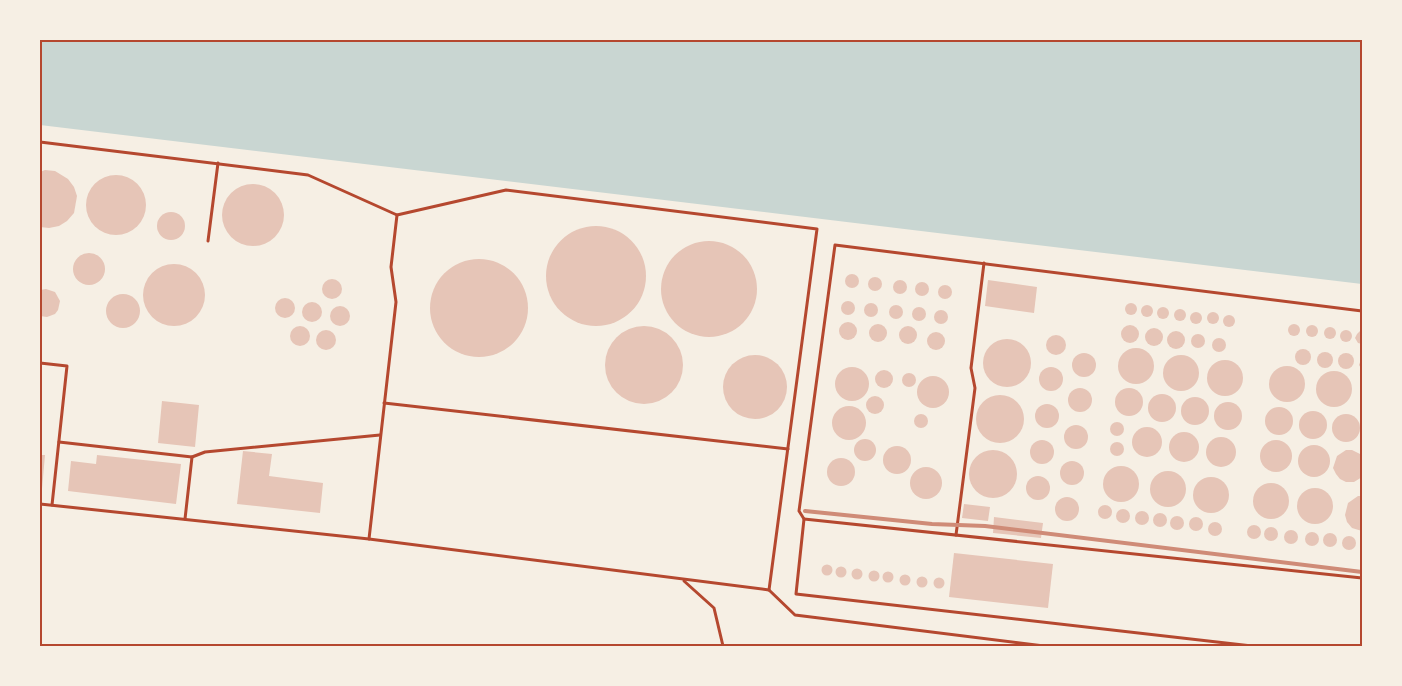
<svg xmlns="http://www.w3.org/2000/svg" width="1402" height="686" font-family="Montserrat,sans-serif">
  <rect width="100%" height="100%" fill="#f6efe4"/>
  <!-- water -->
  <path fill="#c9d6d2" d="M40 40H1362V284L40 125Z"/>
  <!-- building -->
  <g fill="#e6c5b7">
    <path d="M45 170 55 171 68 179 74 187 77 196 74 213 67 221 59 226 49 228 40 227V172Z"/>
    <circle cx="116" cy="205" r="30"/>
    <circle cx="253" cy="215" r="31"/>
    <circle cx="171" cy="226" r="14"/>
    <circle cx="596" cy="276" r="50"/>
    <circle cx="709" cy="289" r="48"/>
    <circle cx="89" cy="269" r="16"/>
    <circle cx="479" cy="308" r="49"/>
    <circle cx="174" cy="295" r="31"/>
    <circle cx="852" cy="281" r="7"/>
    <circle cx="875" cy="284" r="7"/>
    <circle cx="332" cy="289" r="10"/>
    <circle cx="900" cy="287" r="7"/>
    <path d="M988 280 1037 287 1034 313 985 306Z"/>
    <circle cx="922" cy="289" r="7"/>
    <circle cx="945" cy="292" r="7"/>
    <path d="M46 289 55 292 60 301 58 310 55 314 47 317 40 316V290Z"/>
    <circle cx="123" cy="311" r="17"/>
    <circle cx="285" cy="308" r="10"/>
    <circle cx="848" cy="308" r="7"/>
    <circle cx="312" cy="312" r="10"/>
    <circle cx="1131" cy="309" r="6"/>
    <circle cx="871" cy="310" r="7"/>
    <circle cx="1147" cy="311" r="6"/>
    <circle cx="896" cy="312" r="7"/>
    <circle cx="340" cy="316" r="10"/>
    <circle cx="1163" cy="313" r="6"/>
    <circle cx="919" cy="314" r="7"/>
    <circle cx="1180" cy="315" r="6"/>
    <circle cx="941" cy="317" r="7"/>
    <circle cx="1196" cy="318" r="6"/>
    <circle cx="1213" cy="318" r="6"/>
    <circle cx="1229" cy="321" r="6"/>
    <circle cx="848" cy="331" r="9"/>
    <circle cx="1294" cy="330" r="6"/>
    <circle cx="878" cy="333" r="9"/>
    <circle cx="1312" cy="331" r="6"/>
    <circle cx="1130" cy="334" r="9"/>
    <circle cx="908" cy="335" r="9"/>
    <circle cx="300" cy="336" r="10"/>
    <circle cx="644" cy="365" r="39"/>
    <circle cx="1330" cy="333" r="6"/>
    <circle cx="1154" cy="337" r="9"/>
    <circle cx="1346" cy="336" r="6"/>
    <circle cx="326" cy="340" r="10"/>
    <path d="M1360 331H1362V344L1358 343 1355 338 1357 334Z"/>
    <circle cx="1176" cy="340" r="9"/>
    <circle cx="936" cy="341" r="9"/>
    <circle cx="1198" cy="341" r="7"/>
    <circle cx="1056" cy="345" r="10"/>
    <circle cx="1219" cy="345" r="7"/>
    <circle cx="1007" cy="363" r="24"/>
    <circle cx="1136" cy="366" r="18"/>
    <circle cx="1303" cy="357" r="8"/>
    <circle cx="1325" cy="360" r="8"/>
    <circle cx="1346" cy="361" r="8"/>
    <circle cx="1084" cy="365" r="12"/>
    <circle cx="755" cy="387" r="32"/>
    <circle cx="1181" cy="373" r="18"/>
    <path d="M1362 357V370L1359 365Z"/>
    <circle cx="1225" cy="378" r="18"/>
    <circle cx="1287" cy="384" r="18"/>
    <circle cx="1051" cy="379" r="12"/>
    <circle cx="852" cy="384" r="17"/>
    <circle cx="884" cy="379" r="9"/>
    <circle cx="1334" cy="389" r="18"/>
    <circle cx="909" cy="380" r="7"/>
    <circle cx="933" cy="392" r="16"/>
    <circle cx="1080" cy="400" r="12"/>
    <circle cx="1129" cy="402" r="14"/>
    <circle cx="1162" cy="408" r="14"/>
    <circle cx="1000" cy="419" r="24"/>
    <circle cx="875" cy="405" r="9"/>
    <circle cx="1195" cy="411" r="14"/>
    <path d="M162 401 199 405 195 447 158 443Z"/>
    <circle cx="1228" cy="416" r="14"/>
    <circle cx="1047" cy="416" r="12"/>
    <circle cx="849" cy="423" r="17"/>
    <circle cx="1279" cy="421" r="14"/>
    <circle cx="1313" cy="425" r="14"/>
    <circle cx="921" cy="421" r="7"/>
    <circle cx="1346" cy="428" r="14"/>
    <circle cx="1117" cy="429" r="7"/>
    <circle cx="1076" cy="437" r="12"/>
    <circle cx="1147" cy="442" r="15"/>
    <circle cx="1184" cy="447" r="15"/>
    <circle cx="1221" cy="452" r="15"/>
    <circle cx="865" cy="450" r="11"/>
    <circle cx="1042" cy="452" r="12"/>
    <circle cx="1276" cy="456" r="16"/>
    <circle cx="1117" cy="449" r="7"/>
    <circle cx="1314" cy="461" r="16"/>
    <circle cx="897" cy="460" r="14"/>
    <path d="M1346 450H1352L1362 455V477L1354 482H1346L1340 479 1336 474 1333 468 1337 456Z"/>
    <circle cx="993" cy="474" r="24"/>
    <path d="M243 451 272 454 269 476 323 483 320 513 237 504Z"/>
    <path d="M40 455H45L42 489H40Z"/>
    <path d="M97 455 181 464 176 504 68 491 71 461 96 464Z"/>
    <circle cx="841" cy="472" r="14"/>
    <circle cx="1072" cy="473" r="12"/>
    <circle cx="1121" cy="484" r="18"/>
    <circle cx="926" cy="483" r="16"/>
    <circle cx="1168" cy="489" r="18"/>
    <circle cx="1038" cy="488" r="12"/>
    <circle cx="1211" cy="495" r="18"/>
    <circle cx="1271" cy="501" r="18"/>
    <circle cx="1315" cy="506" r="18"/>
    <path d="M1358 496H1362V531L1352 528 1347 522 1345 515 1348 503Z"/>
    <circle cx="1067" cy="509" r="12"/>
    <path d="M964 504 990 507 988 521 962 518Z"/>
    <circle cx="1105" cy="512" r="7"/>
    <circle cx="1123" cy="516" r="7"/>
    <circle cx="1142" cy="518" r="7"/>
    <circle cx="1160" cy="520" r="7"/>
    <circle cx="1177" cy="523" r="7"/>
    <circle cx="1196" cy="524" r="7"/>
    <path d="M994 517 1043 523 1041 538 993 533Z"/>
    <circle cx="1215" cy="529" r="7"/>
    <circle cx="1254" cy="532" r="7"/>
    <circle cx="1271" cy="534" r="7"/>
    <circle cx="1291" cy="537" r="7"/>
    <circle cx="1312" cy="539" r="7"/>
    <circle cx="1330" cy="540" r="7"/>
    <circle cx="1349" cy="543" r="7"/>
    <path d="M954 553 1053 564 1048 608 949 597Z"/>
    <circle cx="827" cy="570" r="5.5"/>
    <circle cx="841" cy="572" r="5.5"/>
    <circle cx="857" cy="574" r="5.5"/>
    <circle cx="874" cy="576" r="5.5"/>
    <circle cx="888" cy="577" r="5.5"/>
    <circle cx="905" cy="580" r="5.5"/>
    <circle cx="922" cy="582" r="5.5"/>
    <circle cx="939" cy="583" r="5.5"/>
  </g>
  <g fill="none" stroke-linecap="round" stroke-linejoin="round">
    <!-- service -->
    <g stroke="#b5482f" stroke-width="3">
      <path d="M40 142 308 175 397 215 506 190 817 229 769 590"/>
      <path d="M208 241 218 163"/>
      <path d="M40 363 67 366 52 505"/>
      <path d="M384 403 788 449"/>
      <path d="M59 442 192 457 205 452 380 435"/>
      <path d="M40 504 369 539 769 590 795 615 1044 646"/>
      <path d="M185 519 192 457"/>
      <path d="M804 519 1362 578"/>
      <path d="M956 535 975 388 971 368 984 263"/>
      <path d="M369 539 396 302 391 267 397 215"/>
      <path d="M684 581 714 608 723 646"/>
      <path d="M1252 646 796 594 804 519 799 511 835 245 1362 311"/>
    </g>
    <!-- rail -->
    <path stroke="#cf8b77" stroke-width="4" d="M805 511 932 524 985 526 1362 572"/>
  </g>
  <!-- border -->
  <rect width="1402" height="686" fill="none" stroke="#f6efe4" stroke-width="82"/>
  <rect x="41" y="41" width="1320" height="604" fill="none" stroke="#b5482f" stroke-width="2"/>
</svg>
